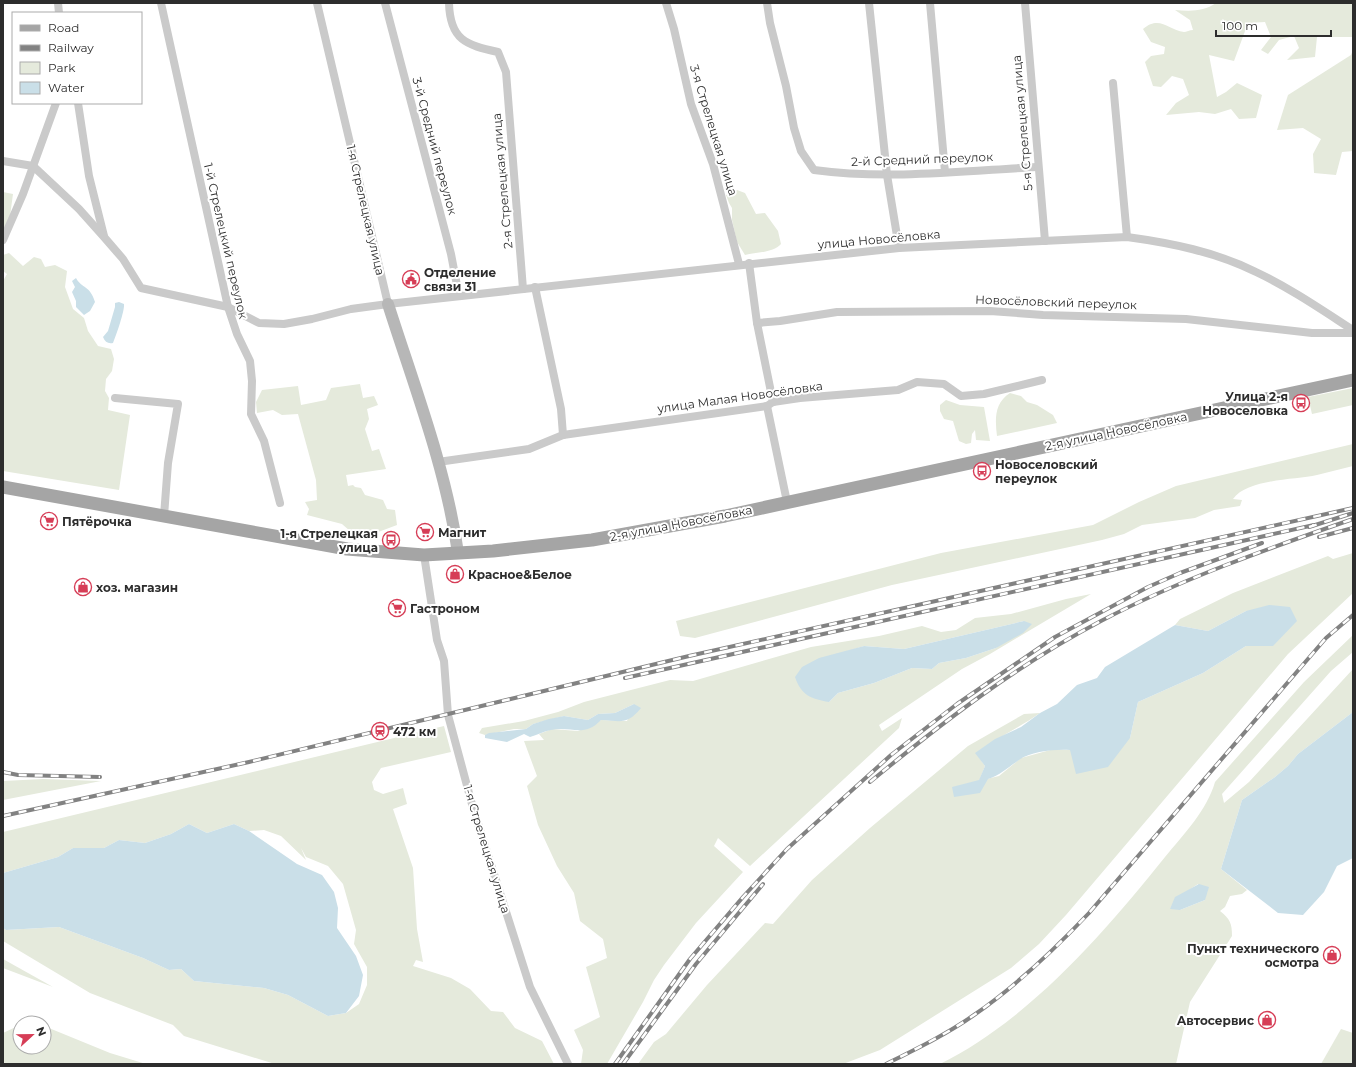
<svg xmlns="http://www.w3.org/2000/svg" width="1356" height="1067" font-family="Montserrat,sans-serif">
  <rect width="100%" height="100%" fill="#fff"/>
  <!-- green -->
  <g fill="#e5eadc" fill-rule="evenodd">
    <path d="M1216 3H1353V37H1317L1315 57 1287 60 1299 48 1294 36 1279 40 1268 54 1261 50 1271 37 1265 22 1248 23 1234 61 1209 55 1217 97 1226 92 1237 83 1262 95 1256 118 1239 119 1231 109 1215 114 1199 112 1166 115 1176 103 1189 95 1183 79 1172 76 1161 87 1153 86 1145 62 1151 56 1164 54 1165 47 1151 42 1143 29C1160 15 1168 30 1184 32 1186 32 1190 30 1193 30L1190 20 1175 10C1189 11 1204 12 1216 3Z"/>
    <path d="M1353 50V151L1342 152 1336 175 1314 173 1313 154 1321 139 1303 128 1277 130 1288 95 1351 55Z"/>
    <path d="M737 190 745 193 756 214 765 213 778 231 781 244C773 253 756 252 745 255L737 242 732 220V208L729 203 726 195Z"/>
    <path d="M3 192 13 194 10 216 3 231Z"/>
    <path d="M9 253 23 266 34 257 41 259 45 267 55 265 67 271 65 287 73 309 84 318 88 331 98 346 111 349 114 359 112 371 106 379 105 391 109 398 108 410 130 415 119 490 3 471V281L7 274 3 271V255Z"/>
    <path d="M360 384 363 398 374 396 378 405 367 409 369 419 365 429 372 451 379 449 386 469 346 475 348 486 353 485 355 487 361 488 365 495 383 500 387 509 395 510 397 525 373 534 350 531 342 524 307 515 309 509 305 502 317 500 316 480 298 414 282 415 273 410 257 413 256 402 262 390 298 386 301 405 326 400 331 388Z"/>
    <path d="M1353 388V405L1312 414 1308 397Z"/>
    <path d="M1010 393 1021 396 1027 402 1037 405 1053 415 1057 423 997 436C995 420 994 403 1010 393Z"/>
    <path d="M946 400 960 405 984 407 990 441 976 440 975 430 972 434 971 443 966 444 959 441 953 421 944 419 940 411V405Z"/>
    <path d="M1353 444V466C1341 469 1329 472 1317 475 1294 480 1247 479 1233 499L1242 500 1240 506 1214 510 1195 518 1142 525 1124 534 1102 540 892 585 695 638 680 636 676 621 941 553 1093 525 1139 502 1176 486Z"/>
    <path d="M1353 553V593L1288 654 1066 915 1039 944 1011 968 880 1050 843 1064H638L654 1042 666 1034 707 985 765 923 773 924 812 880 870 828 968 746 1024 714 1040 713C1019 728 996 738 976 753L985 766 979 781 953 787 999 776 1021 758 1054 749 1070 750 1130 738 1138 702 1203 673 1246 646H1273L1246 611 1208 631 1175 625 1180 619 1233 593 1328 556 1333 559Z"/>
    <path d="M1091 594 990 654 962 669 879 725 882 731 902 718 899 728 750 866 718 838 714 846 743 872 696 923 664 965 654 980 643 1002 607 1064H581L583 1050 574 1030 600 1017 586 967 607 958 603 939 580 921 574 893 557 866 538 825 527 786 537 776 524 741 544 740 539 734 552 729 578 731 601 720 627 721 634 704 615 713 598 714 588 720 564 716 533 724 526 729H514L485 735 479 733 482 728 524 721 558 712 584 702 670 680 693 681 811 647 879 636 922 626 941 632 956 630 975 618 1011 614 1066 599ZM1024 621 996 648 966 658 939 663 932 669 912 668 874 683 838 693 829 702 845 652 864 646 904 649Z"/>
    <path d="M1353 635V652L1331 671 1222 794 1224 803 1249 782 1353 669V712L1298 754 1288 766 1275 777 1242 800 1221 869 1247 890 1242 894 1230 896 1225 907 1220 911C1230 919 1232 923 1232 936L1190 1002 1176 1064H940C1029 1020 1104 933 1165 857 1184 834 1207 810 1215 782L1304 682ZM1198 884 1205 900 1180 910 1189 890Z"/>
    <path d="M444 726 451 752 381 768 372 782 374 790 383 794 403 788 407 804 393 809 413 868 417 929 423 962 416 960 413 966 451 978 470 989 491 1011 503 1012 515 1028 542 1041 554 1064H275L184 1036 173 1025 90 993 3 941V928L6 930 59 927 143 958 169 970 181 969 194 981 264 988 288 995 328 1016 346 1013 359 1004 367 985V967L354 944 356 930 343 884 328 866 306 857 301 848 306 860 281 836 264 830 249 831 234 824 207 833 189 824 171 834 145 843 119 840 104 848H73L58 857 3 873V832Z"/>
    <path d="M43 779 101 781 3 800V781Z"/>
    <path d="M3 959 53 987 3 968Z"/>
    <path d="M20 1025V1047H44V1026L110 1053 146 1064H3V1033Z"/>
    <path d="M1341 1029 1353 1033V1064H1321Z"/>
  </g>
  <!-- water -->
  <g fill="#cadfe8">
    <path d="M76 278C82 289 90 285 95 302L90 311 84 315 76 307V301L72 292 75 287 72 281Z"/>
    <path d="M119 302 124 304C125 310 116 336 113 343 108 344 105 342 103 337L108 331 115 307V303Z"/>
    <path d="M1269 605 1290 607 1297 621 1273 646H1246L1203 673 1138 702 1130 738 1108 767 1076 774 1070 750C1056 749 1031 751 1019 760 1008 767 1001 775 988 779L980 793 954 797 952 787 979 780 985 766 975 753 995 739 1021 727 1040 713 1057 704 1077 685 1097 678 1105 667 1175 625 1208 631 1246 611Z"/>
    <path d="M1024 621 1032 624 1023 633 996 648 966 658 939 663 932 669 912 668 874 683 838 693 829 702C811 699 801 695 795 677L802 667 819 658 864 646 904 649Z"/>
    <path d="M634 704 641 708C627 725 622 721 601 720 584 738 572 726 551 730 544 731 537 735 530 737L524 734 507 742 485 738V735L489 733 526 729 533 724 549 719 564 716 588 720 598 714 615 713Z"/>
    <path d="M1353 712V858L1337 866 1324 892 1303 915 1278 913 1221 869 1242 800 1275 777 1288 766 1298 754Z"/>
    <path d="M189 824 207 833 234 824 249 831 297 864 322 875 334 892 338 908 337 928 356 956 363 975 359 996 346 1013 328 1016 288 995 264 988 194 981 181 969 169 970 143 958 59 927 6 930 3 928V873L58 857 73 848H104L119 840 145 843 171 834Z"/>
    <path d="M1199 884 1209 887 1205 900 1180 910 1170 909 1175 897Z"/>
  </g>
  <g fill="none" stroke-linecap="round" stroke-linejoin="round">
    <!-- street -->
    <g stroke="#cacaca" stroke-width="8">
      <path d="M58 3 59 13"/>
      <path d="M161 3 228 307 237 334 250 361 252 381 251 414 264 441 280 503"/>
      <path d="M317 3 388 304"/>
      <path d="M385 3 451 254 459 296"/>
      <path d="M449 3C450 40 466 45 498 52L506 72 523 289"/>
      <path d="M666 3 674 29 691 104 713 164 739 264"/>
      <path d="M767 3 770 23 786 86 794 128 801 151 814 170C888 180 964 171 1037 167"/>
      <path d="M869 3 887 175 899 248"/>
      <path d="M930 3 945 172"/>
      <path d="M1025 3 1045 241"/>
      <path d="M1113 83 1127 237"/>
      <path d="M78 103 89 176 104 236"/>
      <path d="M3 161 33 166 79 209 104 237 123 259 141 288 228 307 259 323 284 324 312 319 351 309 388 304 899 248 1127 237C1171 243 1216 252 1256 272 1290 288 1322 310 1353 330"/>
      <path d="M3 240 23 194 56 103"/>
      <path d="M749 263 757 323 773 402"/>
      <path d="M535 287 561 409 563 435"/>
      <path d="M757 323 780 321 837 312 990 311 1043 315 1186 319 1312 333H1353"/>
      <path d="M115 398 178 404 168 463 164 516"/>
      <path d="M767 406 787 502"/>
      <path d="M438 462 529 449 563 435 767 406 773 402 800 398 898 390 917 382 944 384 961 396 984 394 1042 380"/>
      <path d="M424 555 437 640 444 661 448 715 473 808 530 987 568 1064"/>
    </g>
    <!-- secondary -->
    <path stroke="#b7b7b7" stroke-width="12" d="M388 304C414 386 446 468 458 553"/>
    <!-- primary -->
    <path stroke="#a5a5a5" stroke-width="13" d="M3 487 347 549 424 555 493 551 592 540 725 516 1353 380"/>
    <!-- rail casing -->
    <g stroke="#828282" stroke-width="4">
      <g id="rail">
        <path d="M1309 527 1353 513"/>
        <path d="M1319 537 1353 528"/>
        <path d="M625 678 1314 525"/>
        <path d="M3 772 18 775 100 777"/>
        <path d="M870 782C943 722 1017 665 1101 621 1181 579 1267 549 1353 519"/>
        <path d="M3 816 249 762 689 656 1353 508"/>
        <path d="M615 1064 690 959 743 897 787 849 891 755 957 704 1055 637 1148 587 1180 573 1262 543"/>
        <path d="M623 1064 696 964 763 884"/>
        <path d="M886 1064C916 1049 947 1034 974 1015 1016 986 1054 950 1089 913L1326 638 1353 615"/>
      </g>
    </g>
    <!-- rail -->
    <use href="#rail" stroke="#fff" stroke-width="2.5" stroke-dasharray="8" stroke-linecap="butt"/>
  </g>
  <!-- icons -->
  <defs>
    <g id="civic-ring" transform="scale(0.9)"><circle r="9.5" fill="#fff" stroke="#d63d56" stroke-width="1.5"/><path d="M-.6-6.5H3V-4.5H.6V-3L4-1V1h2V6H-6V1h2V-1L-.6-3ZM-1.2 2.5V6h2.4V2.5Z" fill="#d63d56"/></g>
    <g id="bus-ring" transform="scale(0.9)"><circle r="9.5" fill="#fff" stroke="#d63d56" stroke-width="1.5"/><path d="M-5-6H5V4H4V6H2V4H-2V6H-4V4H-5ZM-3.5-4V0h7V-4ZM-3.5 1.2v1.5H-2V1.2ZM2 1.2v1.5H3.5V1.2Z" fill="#d63d56"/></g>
    <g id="supermarket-ring" transform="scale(0.9)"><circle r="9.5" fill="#fff" stroke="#d63d56" stroke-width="1.5"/><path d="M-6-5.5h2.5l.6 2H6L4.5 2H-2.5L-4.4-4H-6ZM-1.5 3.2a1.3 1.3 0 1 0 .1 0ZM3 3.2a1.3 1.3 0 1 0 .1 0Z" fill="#d63d56"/></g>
    <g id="shop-ring" transform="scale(0.9)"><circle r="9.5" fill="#fff" stroke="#d63d56" stroke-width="1.5"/><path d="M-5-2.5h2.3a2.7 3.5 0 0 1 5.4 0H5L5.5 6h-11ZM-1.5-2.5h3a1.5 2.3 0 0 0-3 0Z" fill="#d63d56"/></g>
    <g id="station-ring" transform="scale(0.9)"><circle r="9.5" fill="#fff" stroke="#d63d56" stroke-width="1.5"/><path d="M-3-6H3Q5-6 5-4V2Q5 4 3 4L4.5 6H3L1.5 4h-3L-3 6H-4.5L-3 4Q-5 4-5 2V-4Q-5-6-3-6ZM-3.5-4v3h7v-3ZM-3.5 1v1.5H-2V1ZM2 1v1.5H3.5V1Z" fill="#d63d56"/></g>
  </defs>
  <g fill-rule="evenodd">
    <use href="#civic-ring" x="411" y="279"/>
    <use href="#bus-ring" x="1301" y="403"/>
    <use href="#bus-ring" x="982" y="471"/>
    <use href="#supermarket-ring" x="49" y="521"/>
    <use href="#supermarket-ring" x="425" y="532"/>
    <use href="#bus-ring" x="391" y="540"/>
    <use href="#shop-ring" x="455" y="574"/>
    <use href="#shop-ring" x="83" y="587"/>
    <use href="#supermarket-ring" x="397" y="608"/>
    <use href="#station-ring" x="380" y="731"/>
    <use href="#shop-ring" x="1332" y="955"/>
    <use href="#shop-ring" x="1267" y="1020"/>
  </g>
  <g text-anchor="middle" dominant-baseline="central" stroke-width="4" stroke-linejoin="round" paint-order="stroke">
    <!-- street labels -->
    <g font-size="12" fill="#2d2d2d" stroke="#fff">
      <text transform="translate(1022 123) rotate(-95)">5-я Стрелецкая улица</text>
      <text transform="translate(714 130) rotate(73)">3-я Стрелецкая улица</text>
      <text transform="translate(435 146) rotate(75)">3-й Средний переулок</text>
      <text transform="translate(922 159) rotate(-2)">2-й Средний переулок</text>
      <text transform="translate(502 181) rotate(-95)">2-я Стрелецкая улица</text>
      <text transform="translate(366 210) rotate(77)">1-я Стрелецкая улица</text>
      <text transform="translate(879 239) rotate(-5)">улица Новосёловка</text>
      <text transform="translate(226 241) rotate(77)">1-й Стрелецкий переулок</text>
      <text transform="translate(1056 302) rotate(2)">Новосёловский переулок</text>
      <text transform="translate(740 397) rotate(-8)">улица Малая Новосёловка</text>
      <text transform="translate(1116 431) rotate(-12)">2-я улица Новосёловка</text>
      <text transform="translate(681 523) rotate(-11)">2-я улица Новосёловка</text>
      <text transform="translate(487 849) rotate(73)">1-я Стрелецкая улица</text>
    </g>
    <!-- poi labels -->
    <g font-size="12" font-weight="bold" fill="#2d2d2d" stroke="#fff" text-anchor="start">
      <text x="424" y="272">Отделение<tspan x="424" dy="14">связи 31</tspan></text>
      <text x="1288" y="396" text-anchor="end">Улица 2-я<tspan x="1288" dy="14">Новоселовка</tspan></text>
      <text x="995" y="464">Новоселовский<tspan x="995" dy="14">переулок</tspan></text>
      <text x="62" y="521">Пятёрочка</text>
      <text x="438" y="532">Магнит</text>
      <text x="378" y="533" text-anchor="end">1-я Стрелецкая<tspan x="378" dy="14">улица</tspan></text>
      <text x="468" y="574">Красное&amp;Белое</text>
      <text x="96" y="587">хоз. магазин</text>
      <text x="410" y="608">Гастроном</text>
      <text x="393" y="731">472 км</text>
      <text x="1319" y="948" text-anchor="end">Пункт технического<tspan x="1319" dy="14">осмотра</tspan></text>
      <text x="1254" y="1020" text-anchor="end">Автосервис</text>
    </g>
  </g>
  <!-- border -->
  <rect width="1356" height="1067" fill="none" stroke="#2d2d2d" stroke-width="8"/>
  <!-- legend -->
  <rect x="12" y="12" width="130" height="92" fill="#ffffff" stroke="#ababab"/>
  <rect x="20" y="25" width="20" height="6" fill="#a5a5a5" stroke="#ababab"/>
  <text x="48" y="32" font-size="12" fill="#2d2d2d">Road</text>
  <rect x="20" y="45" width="20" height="6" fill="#828282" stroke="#ababab"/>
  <text x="48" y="52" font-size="12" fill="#2d2d2d">Railway</text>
  <rect x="20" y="62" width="20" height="12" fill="#e5eadc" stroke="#ababab"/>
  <text x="48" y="72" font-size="12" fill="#2d2d2d">Park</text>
  <rect x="20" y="82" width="20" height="12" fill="#cadfe8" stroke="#ababab"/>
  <text x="48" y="92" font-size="12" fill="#2d2d2d">Water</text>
  <!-- north arrow -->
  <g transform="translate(32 1035) rotate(68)"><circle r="19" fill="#ffffff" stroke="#ababab"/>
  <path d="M0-3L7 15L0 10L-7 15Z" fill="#d63d56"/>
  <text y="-6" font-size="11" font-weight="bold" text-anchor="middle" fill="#2d2d2d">N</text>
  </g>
  <!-- scale -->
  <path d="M1216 30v6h115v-6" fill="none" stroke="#2d2d2d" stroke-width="2"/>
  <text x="1222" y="30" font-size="12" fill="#2d2d2d" stroke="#ffffff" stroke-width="3" paint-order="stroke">100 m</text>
</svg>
